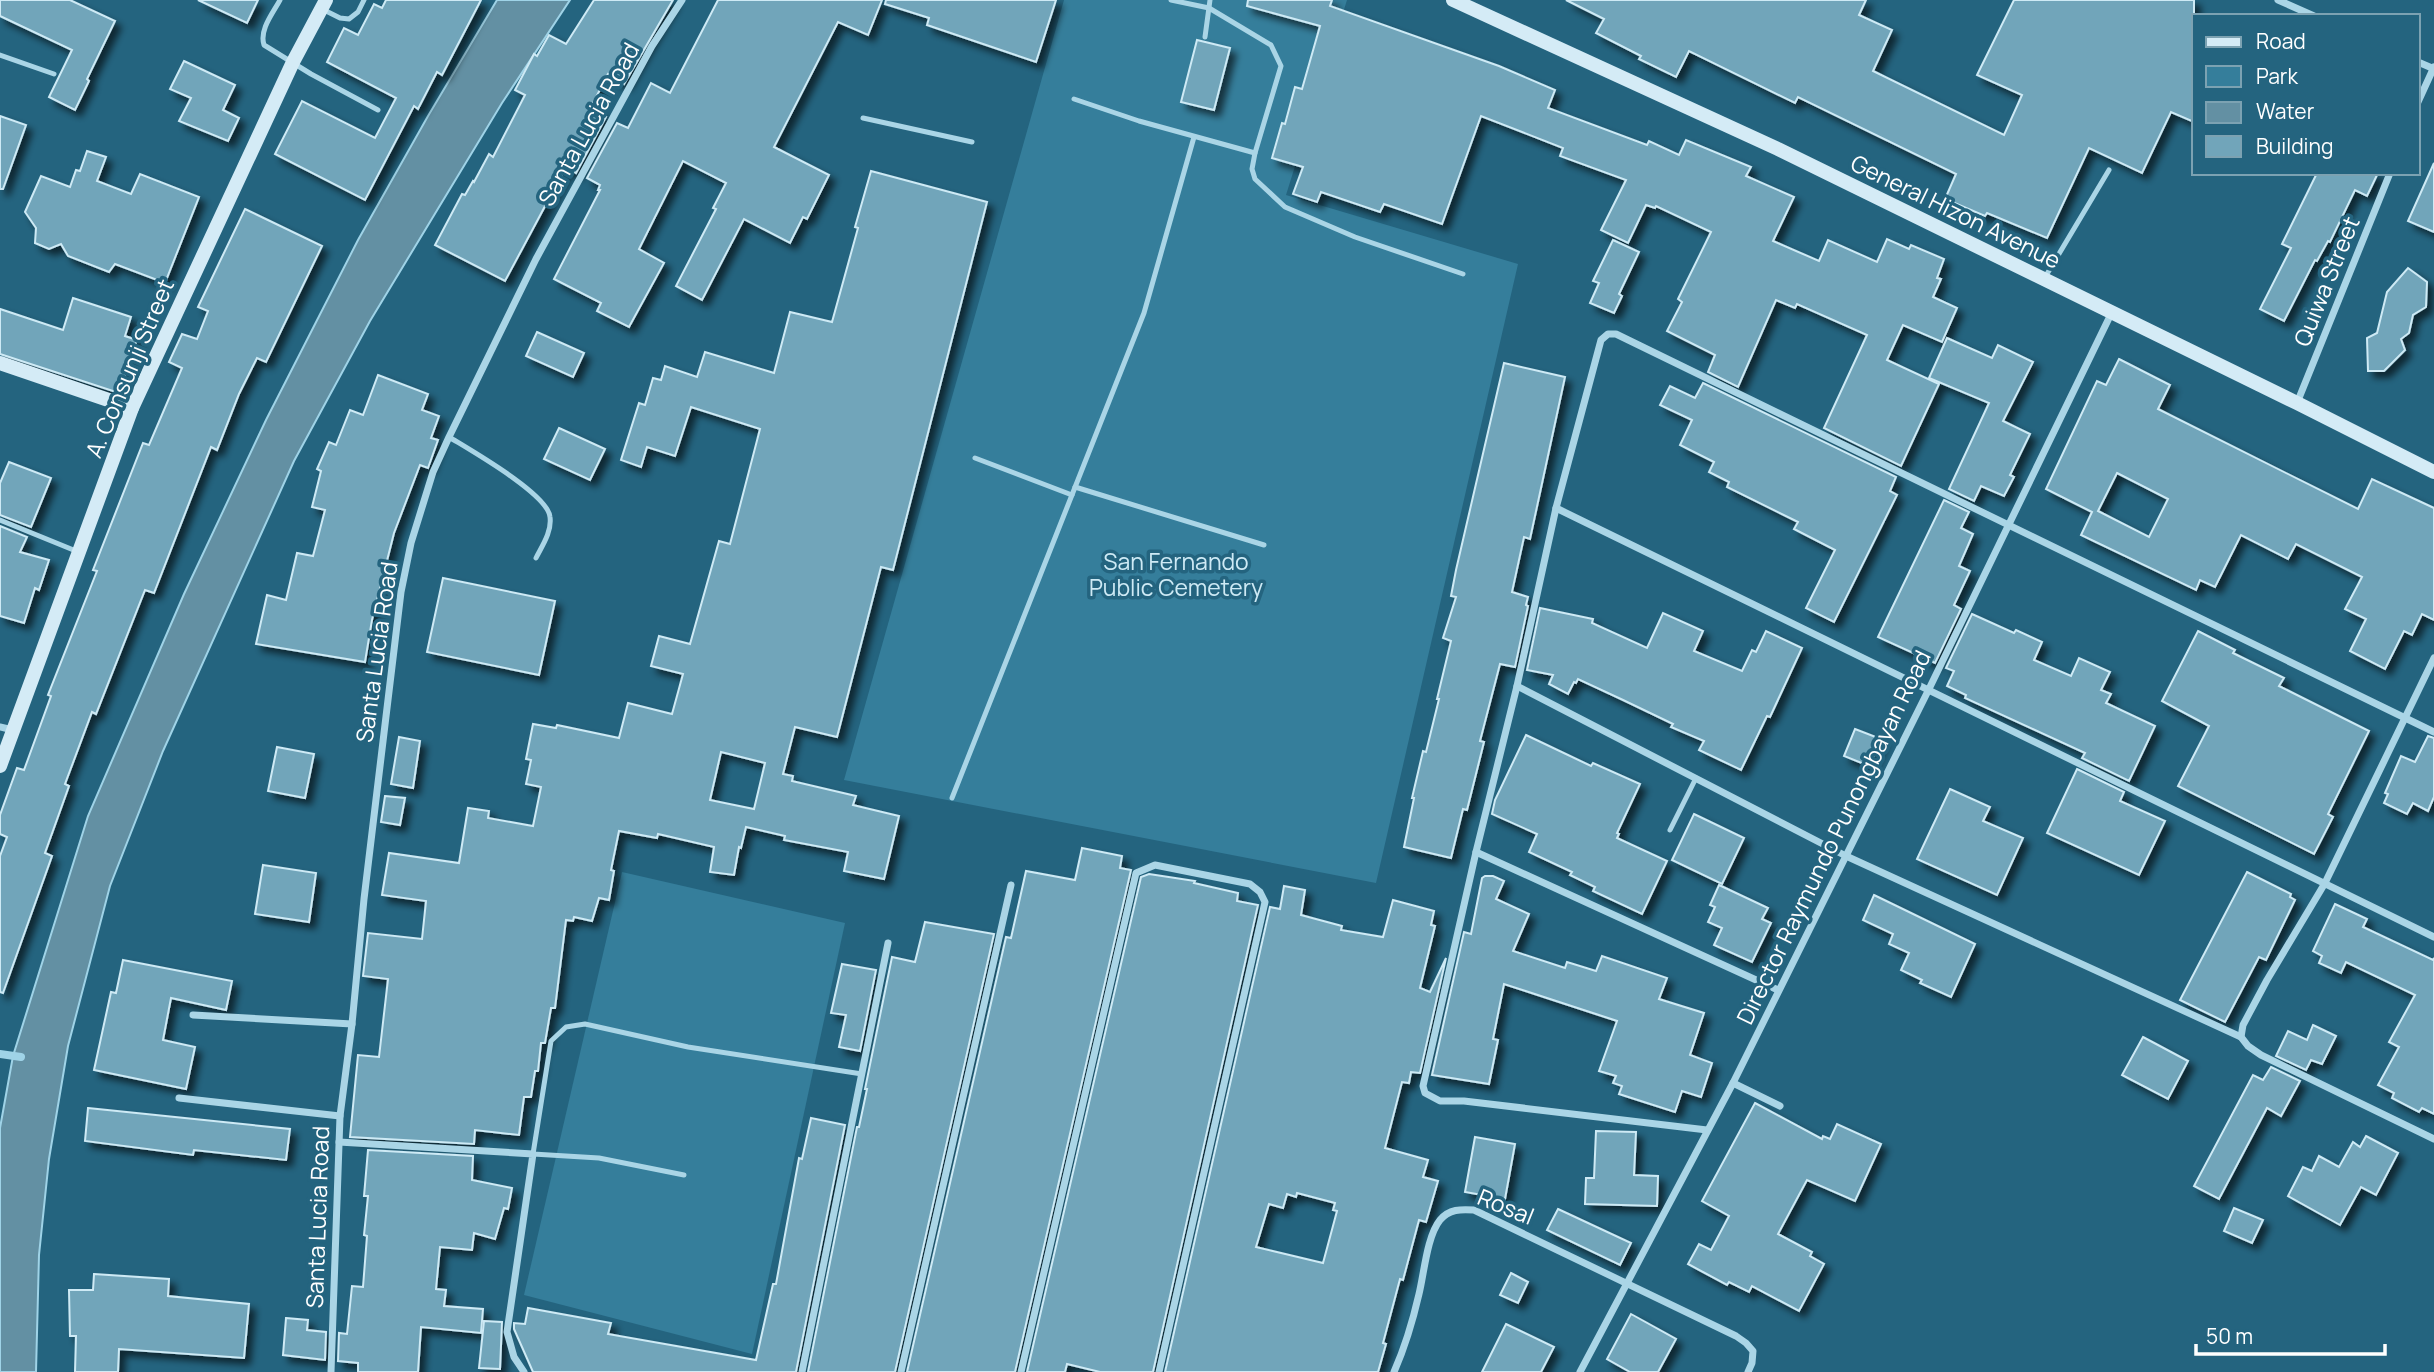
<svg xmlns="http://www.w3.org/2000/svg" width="2434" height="1372" font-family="Manrope,sans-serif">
  <defs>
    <filter id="shadow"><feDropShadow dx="6" dy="6" stdDeviation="3.5" flood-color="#0009"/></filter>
  </defs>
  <rect width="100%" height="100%" fill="#24647f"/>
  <!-- green -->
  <g fill="#357e9b">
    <path d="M1064 0H1347L1286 195 1518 264 1376 883 844 780Z"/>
    <path d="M622 872 845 923 752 1354 524 1295Z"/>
  </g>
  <!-- water -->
  <path fill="#6390a3" stroke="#9fd3e7" stroke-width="2" d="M497 0H570L502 103 370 321 294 461 163 751 110 886 68 1046 49 1159 39 1255 36 1372H0V1128L13 1056 88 816 184 594 266 420 358 240 428 116Z"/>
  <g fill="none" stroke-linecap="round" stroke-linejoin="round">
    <!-- stream -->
    <path stroke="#9fd3e7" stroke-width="8" d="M0 1054 21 1057"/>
  </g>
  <!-- building -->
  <g fill="#71a5ba" stroke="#ceeaf5" stroke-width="2" fill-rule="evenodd" filter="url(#shadow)">
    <path d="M0 0H70L115 21 87 79 89 81 75 110 49 97 72 50 0 16Z"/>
    <path d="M198 0H258L247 23Z"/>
    <path d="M386 0H481L442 75 437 72 418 109 414 106 365 200 275 154 302 101 375 138 396 98 327 62 344 28 358 35 374 4 382 8Z"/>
    <path d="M594 0H673L624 84 608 74 590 109 606 117 576 173 566 167 505 281 435 245 462 194 465 195 473 181 474 182 489 154 493 157 525 95 515 90 534 54 537 56 549 35 566 44Z"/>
    <path d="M718 0H882L868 35 838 22 774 147 829 175 807 219 803 217 790 243 744 219 702 300 676 286 716 209 713 208 726 183 683 161 639 249 664 263 629 327 597 311 601 303 554 279 600 190H598L600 185 587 178 617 123 628 128 651 83 670 93Z"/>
    <path d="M886 0H1056L1036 62 927 25 929 18 885 4Z"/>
    <path d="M1248 0H1332L1330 6 1499 66 1555 90 1548 108 1647 145 1649 141 1679 155 1686 140 1751 167 1746 176 1794 197 1773 241 1819 261 1828 240 1877 262 1887 239 1909 249 1911 245 1944 259 1937 278 1941 279 1933 297 1957 308 1942 342 1903 325 1887 360 1939 384 1901 466 1824 428 1867 335 1797 304 1795 308 1776 300 1738 387 1708 372 1715 355 1667 331 1682 302 1678 299 1711 232 1656 206 1655 208 1646 205 1628 243 1601 230 1626 180 1560 156 1563 148 1481 116 1442 224 1384 204 1380 212 1321 192 1317 202 1293 194 1303 167 1272 158 1282 123 1285 124 1295 87 1302 89 1320 26 1247 6Z"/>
    <path d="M1566 0H1866L1859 15 1892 30 1873 71 2004 135 2022 95 1977 75 2014 0H2194V122L2171 112 2142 173 2089 148 2047 238 1987 213 1985 216 1945 199 1956 174 1798 97 1795 103 1689 51 1676 77 1639 59 1641 56 1596 33 1604 19Z"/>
    <path d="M1197 40 1230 48 1214 110 1181 102Z"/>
    <path d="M184 61 235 85 223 110 239 118 228 141 179 121 191 98 170 89Z"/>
    <path d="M0 116 26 125 3 189H0Z"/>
    <path d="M87 151 106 157 97 181 131 194 140 174 199 197 165 283 115 264 109 272 68 256 61 244 49 249 35 243 36 228 25 212 41 176 70 187 76 170 80 171Z"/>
    <path d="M2434 163V232L2408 221Z"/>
    <path d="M871 171 987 202 893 570 881 567 837 737 795 727 783 774 793 776 792 781 856 796 853 805 899 816 884 879 844 871 848 852 784 840 785 836 746 827 741 848 739 847 734 875 710 872 714 847 658 834 657 838 619 831 611 870 614 871 609 900 599 898 592 921 574 917 573 921 566 920 555 1008H551L545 1043H541L538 1071H535L531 1097H524L519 1135 475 1130 474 1144 350 1137 358 1055 379 1057 388 979 363 976 368 933 422 939 426 901 382 895 389 853 459 863 468 808 489 811 488 818 533 826 541 787 526 784 531 760 526 759 533 724 556 728 557 725 619 738 628 703 672 714 683 674 651 666 659 636 690 644 719 541 730 544 760 429 691 407 675 456 647 447 641 467 621 460 639 403 645 405 653 378 661 380 665 366 697 377 705 352 774 373 790 312 832 322 858 228 855 227ZM721 752 765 763 754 809 710 800Z"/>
    <path d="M2317 173H2378L2367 196 2355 190 2330 242 2328 241 2317 261 2315 260 2284 321 2260 309 2291 248 2282 244Z"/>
    <path d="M245 209 322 246 266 362 257 358 239 394 217 450 211 447 154 593 145 590 96 714 92 712 65 784 69 786 45 853 52 856 3 993 0 992V856L7 837 0 834V815L17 768 24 770 51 696 48 695 97 571 93 570 143 443 149 445 182 368 169 362 182 334 197 339 208 311 198 307Z"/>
    <path d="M1613 240 1639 252 1619 294 1622 296 1614 313 1590 303 1599 283 1593 281Z"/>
    <path d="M2408 268 2427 282 2426 307 2413 315 2409 333 2401 339 2405 350 2384 371H2368L2367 338 2377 333 2387 292Z"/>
    <path d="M73 298 131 317 125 336 137 340 119 393 0 354V309L63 330Z"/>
    <path d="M537 332 584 353 573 377 526 356Z"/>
    <path d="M1947 338 1992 358 1998 345 2033 362 2003 421 2030 434 2010 475 2014 477 2004 496 1981 486 1974 501 1949 489 1989 403 1929 378Z"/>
    <path d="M2119 359 2170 385 2158 409 2358 509 2372 479 2434 508V620L2422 614 2412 635 2404 631 2385 669 2350 651 2366 619 2345 609 2362 577 2296 544 2288 559 2241 535 2215 587 2200 580 2196 590 2081 535 2092 512 2046 489 2097 381 2106 385ZM2117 473 2168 499 2149 537 2098 511Z"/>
    <path d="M1504 363 1565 377 1530 539 1524 537 1512 592 1528 597 1526 605 1528 606 1515 667 1500 664 1480 741 1484 742 1467 810 1463 809 1451 858 1404 847 1414 798H1412L1423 751 1426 752 1439 699H1437L1451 641 1443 638 1456 597 1451 596 1456 570Z"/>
    <path d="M378 375 428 394 422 410 439 416 431 438 438 440 428 468 420 465 394 533 372 620 365 662 256 644 267 595 286 600 297 553 313 556 325 510 312 507 321 471 317 469 329 442 336 445 350 410 363 415Z"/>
    <path d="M1703 383 1896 477 1890 491 1897 495 1834 622 1806 608 1835 550 1794 529 1798 522 1727 487 1729 482 1709 472 1714 462 1680 445 1692 420 1660 405 1670 386 1695 398Z"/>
    <path d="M559 428 605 449 590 480 544 459Z"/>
    <path d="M9 462 51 478 31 527 0 515V483Z"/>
    <path d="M1944 500 1969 512 1961 528 1973 534 1959 566 1970 571 1954 605 1961 609 1935 663 1878 637Z"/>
    <path d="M0 526 27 537 20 552 49 560 39 590 35 588 24 623 0 616Z"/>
    <path d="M443 578 555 601 539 675 427 652Z"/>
    <path d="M1540 608 1593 619 1592 623 1647 648 1663 613 1703 631 1694 651 1742 671 1752 650 1756 652 1766 631 1802 648 1770 717 1767 716 1741 770 1699 750 1704 741 1671 727 1673 724 1623 700 1578 679 1576 683 1574 682 1568 694 1549 684 1553 675 1527 670Z"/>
    <path d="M1972 614 2014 633 2016 630 2042 642 2034 660 2071 676 2079 658 2110 672 2101 690 2111 694 2106 703 2155 726 2129 781 2082 758 2085 753 1965 698 1966 695 1947 686 1954 671 1946 668Z"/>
    <path d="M2198 631 2235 650 2233 653 2284 678 2279 686 2369 731 2328 814 2333 817 2314 854 2178 786 2209 726 2162 701Z"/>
    <path d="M1855 729 1881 739 1869 766 1844 756Z"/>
    <path d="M1526 735 1591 766 1593 763 1640 784 1617 833 1619 834 1617 838 1667 861 1642 914 1593 891 1595 887 1570 875 1572 872 1529 852 1537 834 1492 814 1495 800Z"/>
    <path d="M2428 736 2434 738V797L2428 811 2413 803 2407 814 2384 803 2388 794 2385 793 2401 756 2415 762Z"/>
    <path d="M399 737 420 741 413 788 391 784Z"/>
    <path d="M277 747 314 754 305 798 268 791Z"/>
    <path d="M2077 769 2124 792 2120 801 2165 821 2139 875 2047 833Z"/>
    <path d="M1950 789 1990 807 1983 821 2023 838 1997 895 1917 859Z"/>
    <path d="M385 796 405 798 400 825 381 822Z"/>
    <path d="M1694 814 1744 838 1722 884 1672 860Z"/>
    <path d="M1082 848 1122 856 1120 868 1131 870 1015 1372H907L1006 937 1011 938 1026 871 1075 880Z"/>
    <path d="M263 865 316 873 309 922 255 914Z"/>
    <path d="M2247 872 2291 894 2290 897 2295 900 2266 960 2259 957 2225 1022 2180 1000Z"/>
    <path d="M1149 874 1195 881 1194 883 1238 893 1237 901 1258 905 1153 1372H1100L1067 1364 1065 1372H1027L1141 877Z"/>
    <path d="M1485 876H1493L1504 881 1496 899 1529 914 1513 951 1565 968 1567 962 1596 971 1602 956 1667 978 1659 999 1704 1013 1690 1055 1712 1063 1701 1097 1682 1091 1675 1112 1619 1094 1622 1086 1613 1083 1616 1076 1599 1071 1617 1021 1504 984 1493 1039 1498 1040 1489 1084 1432 1075 1464 932 1471 934 1482 878Z"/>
    <path d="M1719 885 1768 908 1762 919 1771 923 1752 962 1714 945 1722 928 1708 922 1715 907 1710 905Z"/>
    <path d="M1284 886 1305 890 1301 915 1342 926 1341 930 1383 937 1393 900 1434 911 1431 925 1435 926 1420 988 1430 992 1446 958 1420 1073 1411 1072 1409 1083 1402 1082 1385 1148 1428 1160 1423 1177 1438 1181 1426 1222 1419 1220 1403 1280 1400 1279 1383 1343 1386 1344 1378 1372H1165L1270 907 1280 909ZM1297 1193 1335 1203 1333 1210 1337 1211 1323 1263 1256 1247 1269 1204 1283 1208 1287 1194 1296 1197Z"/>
    <path d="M1874 895 1975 944 1951 997 1920 983 1922 980 1901 970 1909 953 1889 944 1893 934 1863 920Z"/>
    <path d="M2335 904 2367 919 2363 927 2433 960 2434 958V1114L2422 1108 2419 1112 2392 1098 2394 1093 2378 1085 2399 1047 2389 1042 2415 995 2346 962 2341 973 2319 963 2322 956 2313 951Z"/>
    <path d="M925 922 994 934 895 1372H808L857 1127H859L867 1089H865L892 957 915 962Z"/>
    <path d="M123 960 232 981 226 1010 171 998 163 1040 195 1047 186 1089 94 1070 111 992 116 993Z"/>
    <path d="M842 964 876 970 860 1051 839 1047 846 1015 831 1013Z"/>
    <path d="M2313 1025 2336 1036 2322 1064 2311 1060 2306 1070 2276 1056 2288 1031 2307 1040Z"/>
    <path d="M2143 1037 2188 1061 2168 1099 2122 1075Z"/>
    <path d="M2271 1067 2300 1081 2281 1116 2267 1108 2219 1199 2194 1186 2253 1075 2263 1080Z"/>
    <path d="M1755 1103 1822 1139 1823 1136 1830 1139 1837 1124 1881 1144 1855 1201 1807 1180 1778 1234 1812 1252 1810 1256 1824 1264 1799 1311 1752 1286 1749 1292 1729 1282 1727 1285 1688 1264 1699 1244 1711 1250 1729 1216 1702 1201Z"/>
    <path d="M88 1108 290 1129 286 1160 194 1150 193 1155 85 1141Z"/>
    <path d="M811 1118 845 1125 796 1372H533L514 1329V1323L525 1324 528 1308 611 1323 608 1334 756 1360 773 1284H776L799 1158 802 1159Z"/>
    <path d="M1596 1131 1636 1132 1634 1175 1658 1176 1657 1206 1585 1204 1586 1178H1594Z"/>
    <path d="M2366 1136 2398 1153 2376 1195 2361 1187 2340 1225 2288 1196 2303 1167 2312 1171 2319 1156 2339 1167 2353 1142 2360 1147Z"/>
    <path d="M1475 1137 1515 1144 1505 1199 1465 1192Z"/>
    <path d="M368 1150 473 1156 472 1180 512 1188 508 1209 504 1208 495 1239 474 1233 472 1250 440 1247 436 1289 446 1290 444 1306 483 1309 481 1333 421 1327 418 1372H358V1363L338 1361 339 1333 347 1334 352 1286 363 1287 367 1236 364 1235 368 1196H364Z"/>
    <path d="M2234 1208 2263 1220 2252 1243 2224 1231Z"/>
    <path d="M1558 1209 1631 1243 1620 1265 1547 1230Z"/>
    <path d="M1511 1273 1528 1282 1518 1303 1500 1295Z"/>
    <path d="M94 1274 169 1279 168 1296 249 1304 244 1358 119 1349 118 1372H75L76 1336H70L69 1290H93Z"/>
    <path d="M1631 1314 1676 1339 1658 1372H1630L1607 1359Z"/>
    <path d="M286 1318 308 1320 307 1330 326 1332 325 1360 283 1355Z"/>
    <path d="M484 1321 502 1322 500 1369 479 1368Z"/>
    <path d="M1506 1324 1554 1347 1541 1372H1482Z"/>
  </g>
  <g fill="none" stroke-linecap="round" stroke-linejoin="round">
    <!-- service -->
    <g stroke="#aad5e6" stroke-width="5">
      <path d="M280 0C273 13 259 30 264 45L311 74 378 110"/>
      <path d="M1171 0 1209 8 1271 45 1281 66 1255 153"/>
      <path d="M322 9 340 18 349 19 358 12 364 0"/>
      <path d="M1205 37 1210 0"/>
      <path d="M0 55 54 74"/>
      <path d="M1074 99 1139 121 1255 153 1252 169 1255 179 1285 207 1355 237 1463 274"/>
      <path d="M863 118 972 142"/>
      <path d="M2044 279 2109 170"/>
      <path d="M449 437C470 450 548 494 550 517 552 532 542 546 536 558"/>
      <path d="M975 458 1072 495"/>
      <path d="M1075 487 1264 545"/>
      <path d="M0 520 76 551"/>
      <path d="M952 798 1144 313 1194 137"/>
      <path d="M1670 830 1696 778"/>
      <path d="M684 1175 599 1158 533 1154 551 1041 566 1027 585 1024 688 1047 862 1074"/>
    </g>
    <!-- minor -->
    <g stroke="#aad5e6" stroke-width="7">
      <path d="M2278 0 2314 16"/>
      <path d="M2418 62 2432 68"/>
      <path d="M2418 102 2434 67"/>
      <path d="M2297 403 2390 173"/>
      <path d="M1556 508 2434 937"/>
      <path d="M1517 686 1846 856 2241 1037 2248 1046 2261 1055 2434 1139"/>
      <path d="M0 727 13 730"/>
      <path d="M1476 852 1778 990"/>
      <path d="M193 1015 352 1024"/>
      <path d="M2241 1037 2243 1025 2267 980 2325 883 2434 658"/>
      <path d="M1733 1083 1780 1106"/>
      <path d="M179 1098 340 1116"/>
      <path d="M1707 1130 1464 1101H1440L1425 1093 1423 1086 1476 852 1517 686 1556 508 1601 340 1608 334H1616L2434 732"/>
      <path d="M339 1142 533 1154 507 1332 514 1357 524 1372"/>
      <path d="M331 1372 340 1116 352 1024 364 899 401 592 411 543 433 472 449 437 536 259 652 46 682 0"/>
      <path d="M802 1372 888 943"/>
      <path d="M901 1372 1011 885"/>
      <path d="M1021 1372 1136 873 1155 865 1250 884 1260 892 1265 902 1159 1372"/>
      <path d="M1394 1372C1405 1347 1413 1320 1419 1294 1424 1274 1427 1236 1440 1220 1449 1209 1461 1209 1474 1210L1736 1336 1746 1343 1753 1351 1752 1363 1748 1372"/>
      <path d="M1580 1372 1733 1083 1929 689 2111 314"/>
    </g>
    <!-- secondary -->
    <g stroke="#d4ebf6" stroke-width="14">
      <path d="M1453 0 1778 149 2297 403 2434 472"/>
      <path d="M0 363 132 408"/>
      <path d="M0 766 132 408 293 62 326 0"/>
    </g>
  </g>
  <g text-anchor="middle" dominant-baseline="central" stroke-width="7" stroke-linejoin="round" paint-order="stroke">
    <!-- street labels -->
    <g font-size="23" fill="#fff" stroke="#24647f">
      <text transform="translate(588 124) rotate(-61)">Santa Lucia Road</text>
      <text transform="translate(1956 211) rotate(26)">General Hizon Avenue</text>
      <text transform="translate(2326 281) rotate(-68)">Quiwa Street</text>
      <text transform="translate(129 368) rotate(-67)">A. Consunji Street</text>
      <text transform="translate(376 652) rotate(-82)">Santa Lucia Road</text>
      <text transform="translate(1833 837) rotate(-64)">Director Raymundo Punongbayan Road</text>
      <text transform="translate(1506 1206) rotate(22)">Rosal</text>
      <text transform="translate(317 1217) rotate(-88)">Santa Lucia Road</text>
    </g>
    <!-- park labels -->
    <g font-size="23" fill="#ceeaf5" stroke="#24647f">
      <text x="1176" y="561">San Fernando<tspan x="1176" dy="26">Public Cemetery</tspan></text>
    </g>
  </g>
  <!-- legend -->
  <rect x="2192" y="14" width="228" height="161" fill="#24647f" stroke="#7ca2b2" stroke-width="2"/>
  <rect x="2206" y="37" width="35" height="10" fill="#d4ebf6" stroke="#7ca2b2" stroke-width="2"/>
  <text x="2256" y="49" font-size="21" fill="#ffffff">Road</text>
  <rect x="2206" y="66" width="35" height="21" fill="#357e9b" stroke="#7ca2b2" stroke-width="2"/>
  <text x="2256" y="84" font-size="21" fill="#ffffff">Park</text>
  <rect x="2206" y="102" width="35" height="21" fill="#6390a3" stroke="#7ca2b2" stroke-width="2"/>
  <text x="2256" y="119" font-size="21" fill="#ffffff">Water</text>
  <rect x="2206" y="136" width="35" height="21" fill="#71a5ba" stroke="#7ca2b2" stroke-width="2"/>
  <text x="2256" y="154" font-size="21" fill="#ffffff">Building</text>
  <!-- scale -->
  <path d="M2196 1344v10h189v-10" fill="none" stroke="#ffffff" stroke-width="3.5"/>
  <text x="2206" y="1344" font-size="21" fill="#ffffff" stroke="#24647f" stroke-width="5" paint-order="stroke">50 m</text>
</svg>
